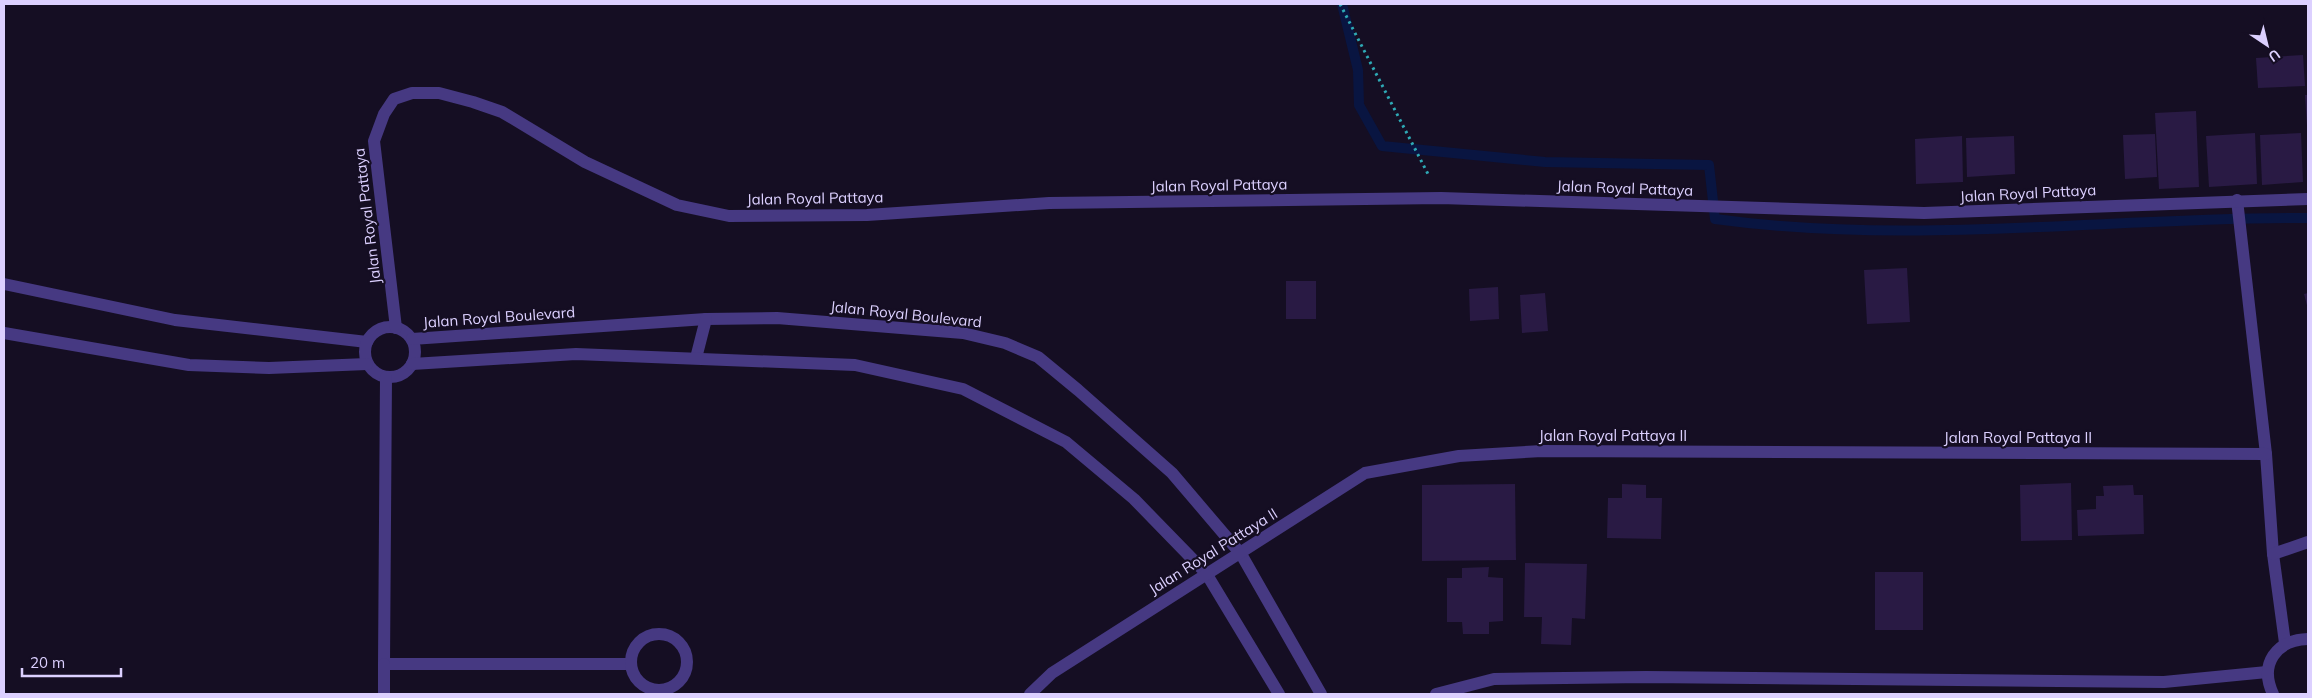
<svg xmlns="http://www.w3.org/2000/svg" width="2312" height="698" font-family="Mulish,sans-serif">
  <rect width="100%" height="100%" fill="#150e23"/>
  <g fill="none" stroke-linecap="round" stroke-linejoin="round">
    <!-- stream -->
    <path stroke="#091541" stroke-width="10" d="M1342 4 1358 70 1359 105 1382 146 1545 162 1709 165 1715 219C1912 246 2111 217 2308 218"/>
  </g>
  <!-- building -->
  <g fill="#291a44">
    <path d="M2303 55 2305 86 2258 88 2256 58Z"/>
    <path d="M2305 95H2308V126H2307Z"/>
    <path d="M2196 111 2199 187 2159 189 2155 113Z"/>
    <path d="M2255 133 2257 184 2209 187 2206 136Z"/>
    <path d="M2301 133 2303 182 2262 185 2260 135Z"/>
    <path d="M2155 134 2157 177 2125 179 2123 135Z"/>
    <path d="M1962 136 1963 182 1916 184 1915 139Z"/>
    <path d="M2014 136 2015 174 1967 177 1966 138Z"/>
    <path d="M1907 268 1910 322 1867 324 1864 270Z"/>
    <rect x="1286" y="281" width="30" height="38"/>
    <path d="M1498 287 1499 319 1470 321 1469 289Z"/>
    <path d="M1545 293 1548 331 1522 333 1520 295Z"/>
    <path d="M2308 293V309L2304 294Z"/>
    <path d="M2071 483 2072 540 2021 541 2020 485Z"/>
    <path d="M1515 484 1516 560 1422 561V485Z"/>
    <path d="M1622 484 1646 485V498H1662L1661 539 1607 538 1608 498H1622Z"/>
    <path d="M2133 485 2134 495H2143L2144 534 2078 536 2077 510 2096 509V496H2104L2103 486Z"/>
    <path d="M1525 563 1587 564 1585 619 1572 618 1571 645 1541 644 1542 617H1524Z"/>
    <path d="M1489 567 1488 577 1503 578V621L1489 622V634H1463L1462 622H1447V578H1462V568Z"/>
    <rect x="1875" y="572" width="48" height="58"/>
  </g>
  <g fill="none" stroke-linecap="round" stroke-linejoin="round">
    <!-- path -->
    <path stroke="#2ea9b5" stroke-width="3" stroke-dasharray="2.5 4" stroke-linecap="butt" d="M1340 4 1428 174"/>
    <!-- minor -->
    <g stroke="#463982" stroke-width="12">
      <path d="M2237 200 2266 454 2273 554 2285 643"/>
      <path d="M4 284 175 320 367 342"/>
      <circle cx="390" cy="352" r="25"/>
      <path d="M396 328 374 141 384 114 394 99 412 93H439L473 102 502 112 585 162 677 205 729 216 867 215 1049 203 1441 198 1924 213 2308 199"/>
      <path d="M4 333 189 365 269 368 367 364"/>
      <path d="M412 339 706 319 777 318 963 333 1005 343 1038 357 1078 390 1172 473 1241 554 1321 694"/>
      <path d="M696 358 706 319"/>
      <path d="M412 364 576 354 855 365 963 389 1066 442 1134 499 1206 573 1279 694"/>
      <path d="M386 377 384 664H631"/>
      <path d="M2273 554 2308 542"/>
      <circle cx="659" cy="662" r="28"/>
      <path d="M384 664V694"/>
      <path d="M1030 694 1052 673 1365 473 1459 456 1542 451 2266 454"/>
      <path d="M1436 694 1494 679 1646 677 2164 682 2267 672"/>
      <path d="M2273 694C2259 664 2276 640 2308 639"/>
    </g>
  </g>
  <g text-anchor="middle" dominant-baseline="central" stroke-width="4.5" stroke-linejoin="round" paint-order="stroke">
    <!-- street labels -->
    <g font-size="15" fill="#dcd0ff" stroke="#150e23">
      <text transform="translate(1219 185) rotate(-1)">Jalan Royal Pattaya</text>
      <text transform="translate(1625 188) rotate(2)">Jalan Royal Pattaya</text>
      <text transform="translate(2028 193) rotate(-3)">Jalan Royal Pattaya</text>
      <text transform="translate(815 198) rotate(-1)">Jalan Royal Pattaya</text>
      <text transform="translate(367 216) rotate(-97)">Jalan Royal Pattaya</text>
      <text transform="translate(906 314) rotate(6)">Jalan Royal Boulevard</text>
      <text transform="translate(499 317) rotate(-4)">Jalan Royal Boulevard</text>
      <text x="1613" y="435">Jalan Royal Pattaya II</text>
      <text x="2018" y="437">Jalan Royal Pattaya II</text>
      <text transform="translate(1213 551) rotate(-32)">Jalan Royal Pattaya II</text>
    </g>
  </g>
  <!-- border -->
  <rect width="2312" height="698" fill="none" stroke="#dcd0ff" stroke-width="10"/>
  <!-- north arrow -->
  <g transform="translate(2267 45) rotate(145)" stroke="#150e23" stroke-width="4" paint-order="stroke">
  <path d="M0-4L9 19L0 12L-9 19Z" fill="#dcd0ff"/>
  <text y="-8" font-size="14" font-weight="bold" text-anchor="middle" fill="#dcd0ff">U</text>
  </g>
  <!-- scale -->
  <path d="M22 668v8h99v-8" fill="none" stroke="#dcd0ff" stroke-width="2.5"/>
  <text x="30" y="668" font-size="15" fill="#dcd0ff" stroke="#150e23" stroke-width="4" paint-order="stroke">20 m</text>
</svg>
